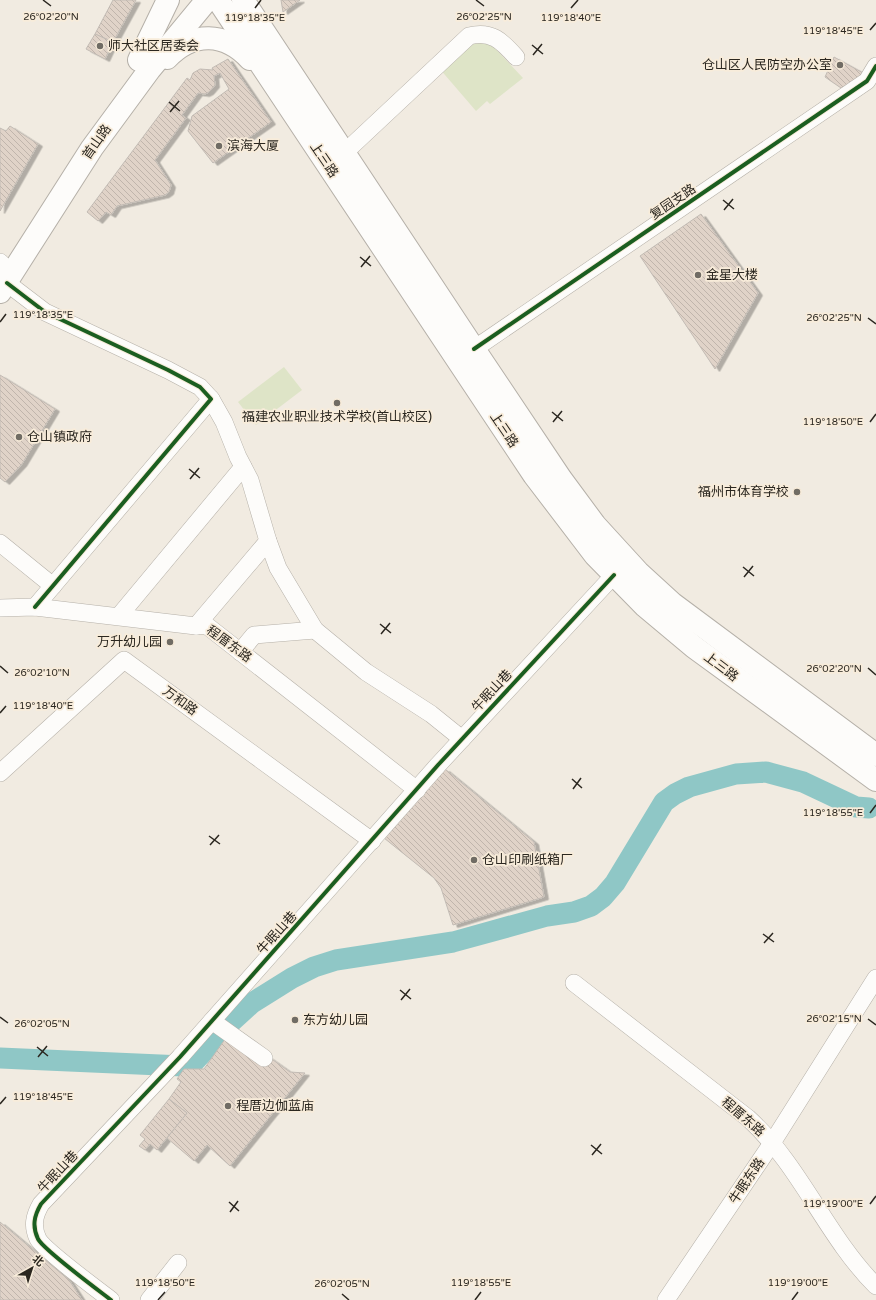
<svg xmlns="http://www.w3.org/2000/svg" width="876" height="1300" font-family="'Varela Round','Noto Sans SC',sans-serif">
  <defs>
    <pattern id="building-back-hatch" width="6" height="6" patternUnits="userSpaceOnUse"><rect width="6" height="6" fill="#e0d3c8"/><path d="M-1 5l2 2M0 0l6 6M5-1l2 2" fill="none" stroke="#c0b5ac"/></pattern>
    <filter id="shadow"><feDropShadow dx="4.5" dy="2.5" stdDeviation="0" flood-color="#0004"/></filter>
  </defs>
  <rect width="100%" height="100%" fill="#f1ebe1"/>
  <!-- pitch -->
  <g fill="#dee4c7">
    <path d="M477 40 491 44 523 78 490 104 487 101 476 111 439 68Z"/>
    <path d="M284 367 302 390 256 425 238 402Z"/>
  </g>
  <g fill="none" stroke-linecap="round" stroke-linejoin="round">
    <!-- river -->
    <path stroke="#8fc7c6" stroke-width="21" d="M0 1058 183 1066 192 1064 229 1024 252 1003 292 978 314 967 336 960 453 942 547 916 574 912 591 906 603 897 615 883 664 802 675 794 689 787 736 774 766 772 803 782 856 807 869 808"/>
  </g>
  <!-- building -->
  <g fill="url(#building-back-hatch)" stroke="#c2bbb4" filter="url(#shadow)">
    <path d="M113 0H136L113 42 95 34Z"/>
    <path d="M281 0H300L283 12Z"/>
    <path d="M95 34 113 42 105 59 86 49Z"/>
    <path d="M834 57 865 74 844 90 825 77Z"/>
    <path d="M228 59 271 122 213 163 188 131 192 116 229 89 220 73 214 76 215 85 209 92 205 94 198 93 182 115 186 118 155 160 171 185 169 192 165 195 117 206 111 215 106 212 98 221 87 212 187 78 190 80 193 73 200 69 213 70 212 68Z"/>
    <path d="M10 126 38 144 0 211V128L6 131Z"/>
    <path d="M701 214 758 293 715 369 640 256Z"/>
    <path d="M0 375 55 409 22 464 5 482 0 478Z"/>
    <path d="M445 769 534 842 544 897 453 925 441 888 434 878 384 838Z"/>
    <path d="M228 1035 266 1055 290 1072 305 1073 230 1166 207 1145 194 1161 167 1138 187 1113 169 1099 181 1082 177 1079 184 1069H204Z"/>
    <path d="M169 1099 187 1113 157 1150 150 1144 145 1150 139 1146 145 1139 140 1135Z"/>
    <path d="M0 1222 69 1280 82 1300H0Z"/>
  </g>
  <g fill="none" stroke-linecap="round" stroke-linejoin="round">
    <!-- minor casing -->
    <g stroke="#b5b0a8" stroke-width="18">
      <g id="minor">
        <path d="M343 154 469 36C491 30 502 41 516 57"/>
        <path d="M0 262 3 265"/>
        <path d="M7 283 45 312 168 370 200 387 211 399 35 607"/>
        <path d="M474 349 867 81 876 66"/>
        <path d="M211 399 224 422 238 457 250 480 268 541 278 568 315 630 366 672 431 714 462 739"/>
        <path d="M0 543 53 586"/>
        <path d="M0 608 35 607 196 626 206 625 417 790"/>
        <path d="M119 616 243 467"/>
        <path d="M196 626 268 541"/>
        <path d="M240 652 254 635 315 630"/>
        <path d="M0 773 124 660 372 841"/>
        <path d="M574 983 748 1118C801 1166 826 1236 876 1286"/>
        <path d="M212 1021 264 1058"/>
        <path d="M111 1300C98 1290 44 1250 38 1239 32 1226 34 1216 41 1204L180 1057 438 765 614 575"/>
        <path d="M149 1300 178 1263"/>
        <path d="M666 1300 772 1143 876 978"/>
      </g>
    </g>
    <!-- major casing -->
    <g stroke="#b5b0a8" stroke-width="24">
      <g id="major">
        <path d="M218 0 534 475 595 555 645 606 694 647 876 780"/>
        <path d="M243 0 474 349 561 479 595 525 638 572 673 604 876 755"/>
        <path d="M167 58C193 31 225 32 250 59"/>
        <path d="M139 60 168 0"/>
        <path d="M0 292 92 148 150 69 207 0"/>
      </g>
    </g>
    <!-- minor -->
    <use href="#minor" stroke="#fdfcfa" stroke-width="17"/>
    <!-- major -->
    <use href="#major" stroke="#fdfcfa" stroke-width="22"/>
    <!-- cycleway casing -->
    <g stroke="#f8ecda" stroke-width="6">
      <g id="cycleway">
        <path d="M7 283 45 312 168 370 200 387 211 399 35 607"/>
        <path d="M474 349 867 81 876 66"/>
        <path d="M111 1300C98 1290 44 1250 38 1239 32 1226 34 1216 41 1204L180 1057 438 765 614 575"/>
      </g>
    </g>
    <!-- cycleway -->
    <use href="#cycleway" stroke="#1b5e20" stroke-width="4"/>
  </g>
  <!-- ticks -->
  <path fill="none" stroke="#2b2720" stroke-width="1.5" d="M43 0 51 6M476 0 484 6M255 8 261 0M571 8 578 0M870 30 876 23M532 45 543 54M533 55 542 44M169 102 180 111M170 112 179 101M723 200 734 209M724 210 733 199M360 257 371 266M361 267 370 256M868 318 876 324M0 322 6 314M552 412 563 421M553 422 562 411M870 422 876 414M189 469 200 478M190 479 199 468M743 567 754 576M744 577 753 566M380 624 391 633M381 634 390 623M0 666 8 673M868 668 876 675M0 713 6 706M572 779 582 788M573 789 581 778M870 813 876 805M209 836 220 844M210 845 219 835M763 934 774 942M764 943 773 933M400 990 411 999M401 1000 410 989M0 1017 8 1023M868 1019 876 1025M37 1047 48 1056M38 1057 47 1046M0 1104 6 1097M591 1145 602 1154M592 1155 601 1144M229 1202 239 1211M870 1204 876 1196M230 1212 238 1201M342 1294 349 1300M158 1300 165 1292M475 1300 481 1292M792 1300 798 1292"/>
  <!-- markers -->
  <g fill="#706c64" stroke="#f8ecda" stroke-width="1.5">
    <circle cx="100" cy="46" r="4"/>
    <circle cx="840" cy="65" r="4"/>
    <circle cx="219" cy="146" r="4"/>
    <circle cx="698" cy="275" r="4"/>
    <circle cx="337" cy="403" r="4"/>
    <circle cx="19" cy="437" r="4"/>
    <circle cx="797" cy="492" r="4"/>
    <circle cx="170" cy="642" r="4"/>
    <circle cx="474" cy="860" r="4"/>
    <circle cx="295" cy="1020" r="4"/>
    <circle cx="228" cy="1106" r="4"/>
  </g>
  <g text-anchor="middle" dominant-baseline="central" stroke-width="3.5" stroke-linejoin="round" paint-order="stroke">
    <!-- poi labels -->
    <g font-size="13" fill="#2b2720" stroke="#f8ecda" text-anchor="start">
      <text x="108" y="46">师大社区居委会</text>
      <text x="832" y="65" text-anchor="end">仓山区人民防空办公室</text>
      <text x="227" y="146">滨海大厦</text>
      <text x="706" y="275">金星大楼</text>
      <text x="337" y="417" text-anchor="middle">福建农业职业技术学校(首山校区)</text>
      <text x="27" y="437">仓山镇政府</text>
      <text x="789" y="492" text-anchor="end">福州市体育学校</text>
      <text x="162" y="642" text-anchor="end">万升幼儿园</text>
      <text x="482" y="860">仓山印刷纸箱厂</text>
      <text x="303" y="1020">东方幼儿园</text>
      <text x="236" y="1106">程厝边伽蓝庙</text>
    </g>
    <!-- street labels -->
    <g font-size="13" fill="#2b2720" stroke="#f8ecda">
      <text transform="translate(97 142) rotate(-55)">首山路</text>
      <text transform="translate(324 160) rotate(56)">上三路</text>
      <text transform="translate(673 202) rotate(-34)">复园支路</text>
      <text transform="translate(504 430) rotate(56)">上三路</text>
      <text transform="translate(229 644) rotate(36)">程厝东路</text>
      <text transform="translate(721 667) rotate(37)">上三路</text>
      <text transform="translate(492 691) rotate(-47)">牛眠山巷</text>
      <text transform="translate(180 701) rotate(36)">万和路</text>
      <text transform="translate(277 933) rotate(-48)">牛眠山巷</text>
      <text transform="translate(743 1117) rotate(41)">程厝东路</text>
      <text transform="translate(58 1172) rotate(-47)">牛眠山巷</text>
      <text transform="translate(747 1181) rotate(-56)">牛眠东路</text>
    </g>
  </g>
  <g font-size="10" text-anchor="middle" fill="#2b2720" stroke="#f8ecda" stroke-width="3.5" stroke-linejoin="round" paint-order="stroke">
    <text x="51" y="20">26°02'20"N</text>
    <text x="484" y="20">26°02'25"N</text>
    <text x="255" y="21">119°18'35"E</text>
    <text x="571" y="21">119°18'40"E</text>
    <text x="833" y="34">119°18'45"E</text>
    <text x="43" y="318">119°18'35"E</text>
    <text x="834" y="321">26°02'25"N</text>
    <text x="833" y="425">119°18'50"E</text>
    <text x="834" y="672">26°02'20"N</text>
    <text x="42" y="676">26°02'10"N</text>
    <text x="43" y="709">119°18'40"E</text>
    <text x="833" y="816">119°18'55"E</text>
    <text x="834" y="1022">26°02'15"N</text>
    <text x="42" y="1027">26°02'05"N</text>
    <text x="43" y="1100">119°18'45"E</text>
    <text x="833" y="1207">119°19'00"E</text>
    <text x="165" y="1286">119°18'50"E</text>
    <text x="481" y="1286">119°18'55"E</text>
    <text x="798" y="1286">119°19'00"E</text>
    <text x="342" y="1287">26°02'05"N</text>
  </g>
  <!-- north arrow -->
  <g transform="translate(32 1268) rotate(39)" stroke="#f8ecda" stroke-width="3" paint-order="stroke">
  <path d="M0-3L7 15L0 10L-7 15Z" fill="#2b2720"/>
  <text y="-6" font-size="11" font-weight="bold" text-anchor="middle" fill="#2b2720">北</text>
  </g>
</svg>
